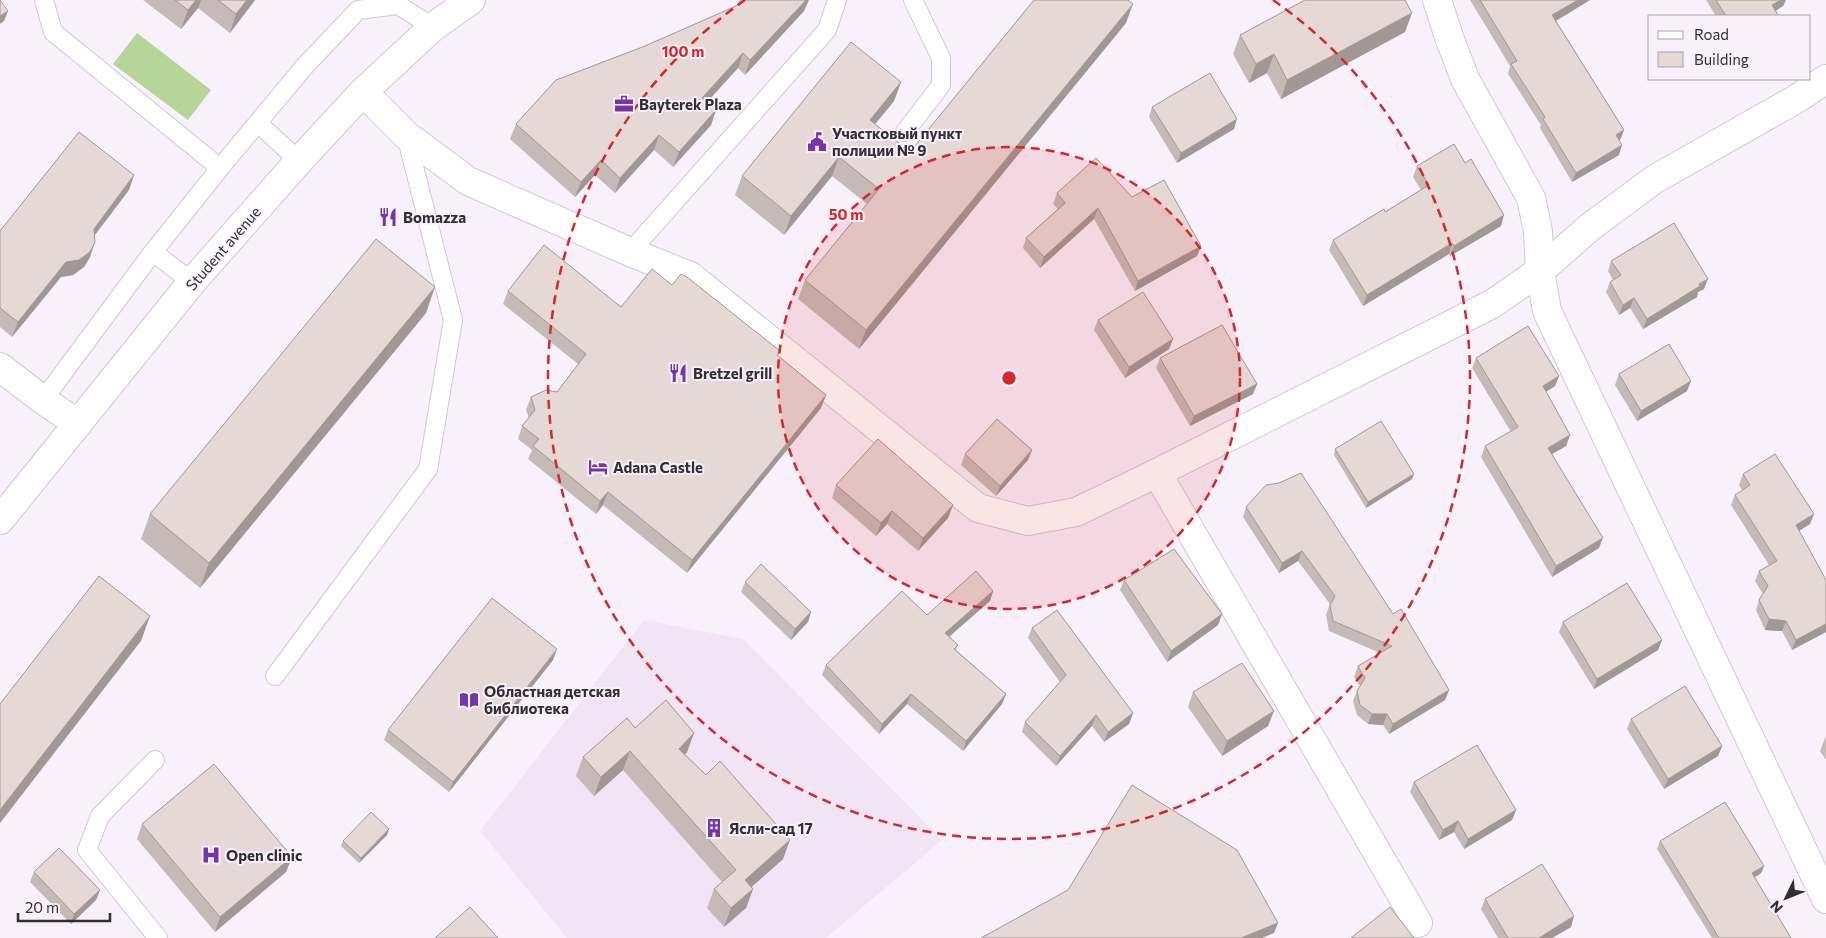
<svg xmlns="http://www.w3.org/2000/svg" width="1826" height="938" font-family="Commissioner,sans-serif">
  <rect width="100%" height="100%" fill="#f8f1fc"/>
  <!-- built -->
  <path fill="#f0e4f5" d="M644 620 743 639 942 840 826 938H567L480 831Z"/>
  <!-- pitch -->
  <path fill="#b6d598" d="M137 33 211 90 188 120 113 64Z"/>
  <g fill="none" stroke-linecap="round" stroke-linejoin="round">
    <!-- lane casing -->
    <g stroke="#d0c9d3" stroke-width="20">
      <g id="lane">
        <path d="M44 0 53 32 220 168"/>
        <path d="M258 123 299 161"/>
        <path d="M905 132 941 85V58L913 0"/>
        <path d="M153 252 192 282"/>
        <path d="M630 252 827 30 837 0"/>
        <path d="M43 400 153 252 220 168 304 67 358 10 398 5 433 27"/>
        <path d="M275 676 428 469 453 320 406 135"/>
        <path d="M155 760 100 816 87 850 158 938"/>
      </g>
    </g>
    <!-- street casing -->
    <g stroke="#d0c9d3" stroke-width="30">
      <g id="street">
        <path d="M1437 0 1449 37 1465 79 1531 198 1538 231 1540 271 1547 311 1826 899"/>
        <path d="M363 92 406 135 468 181 630 252 690 276 978 508 1028 521 1076 512 1157 473 1492 304 1540 271 1590 227 1655 179 1798 98 1826 79"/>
        <path d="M0 367 43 400 78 424"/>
        <path d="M1157 473 1418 923"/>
      </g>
    </g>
    <!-- secondary casing -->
    <g stroke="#d0c9d3" stroke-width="30">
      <path id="secondary" d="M0 520 192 282 299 161 363 92 433 27 471 0"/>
    </g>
    <!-- lane -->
    <use href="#lane" stroke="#fff" stroke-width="18"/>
    <!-- street -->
    <use href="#street" stroke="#fff" stroke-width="28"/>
    <!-- secondary -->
    <use href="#secondary" stroke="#fff" stroke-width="28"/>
  </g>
  <!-- wall -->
  <g fill="#c6bab6">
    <path d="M143 0H255L230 33 198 8 181 29Z"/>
    <path d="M1470 0H1590L1556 21 1624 130 1620 140H1619V155L1572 182 1540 128 1541 125 1508 74 1510 66Z"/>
    <path d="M1706 0H1786L1783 6 1775 11 1778 16H1716Z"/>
    <path d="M804 11 745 75 738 68 707 102 716 110 711 125 673 167 654 150 615 193 595 175 575 197 510 139 516 124 645 46Z"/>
    <path d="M1126 23 859 349 798 299 805 280 867 204 832 176 784 235 735 195 742 176 901 82 894 101 875 124 910 152Z"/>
    <path d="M1405 32 1281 99 1267 73 1249 83 1233 54 1240 35Z"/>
    <path d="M1152 107 1234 129 1177 163 1149 117Z"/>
    <path d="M1417 166 1501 226 1450 256 1449 254 1363 306 1329 250 1333 240 1385 212 1421 190 1413 177Z"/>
    <path d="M129 190 94 236 90 257 84 267 73 275 61 277 12 337 0 327V231Z"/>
    <path d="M1057 193 1132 197 1201 246 1197 256 1135 291 1094 219 1040 268 1023 248 1026 238 1058 209 1053 204Z"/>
    <path d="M1611 261 1704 289 1698 292 1697 297 1643 329 1630 308 1619 315 1606 292 1610 282 1613 280 1608 271Z"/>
    <path d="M672 285 780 351 778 356 826 395 821 408 687 573 603 505 596 514 528 459 532 450 518 439 522 426 529 418 526 410 531 397 557 392 578 364 503 304 508 291 621 307Z"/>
    <path d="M426 313 200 588 141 539 150 514Z"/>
    <path d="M1098 320 1173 339 1169 349 1125 378 1094 330Z"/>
    <path d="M1160 358 1257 384 1253 394 1190 426 1156 368Z"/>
    <path d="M1476 358 1559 376 1555 386 1546 392 1570 435 1566 446 1552 454 1599 548 1552 577 1481 457 1485 446 1511 432 1472 368Z"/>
    <path d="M1619 374 1687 391 1637 421 1615 385Z"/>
    <path d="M1335 449 1414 474 1412 479 1366 508 1334 455Z"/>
    <path d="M1032 450 1028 460 996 496 961 465 965 454Z"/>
    <path d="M1743 474 1810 524 1799 531 1826 580V632L1792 650 1782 631 1765 630 1756 610 1759 600 1763 594 1755 581 1759 571 1769 565 1731 505 1735 495 1742 490 1739 485Z"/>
    <path d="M836 485 953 505 948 518 918 551 887 524 876 536 832 498Z"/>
    <path d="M1246 507 1393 614 1449 690 1445 700 1389 734 1383 725 1368 724 1357 715 1353 701 1357 691 1360 686 1354 677 1358 666 1380 653 1329 631 1326 615 1330 604 1298 561 1279 573 1243 517Z"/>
    <path d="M1124 580 1222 614 1218 625 1167 662 1120 590Z"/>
    <path d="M745 582 811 612 808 622 791 640 741 592Z"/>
    <path d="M993 591 990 601 949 636 958 645 956 650 1006 694 1002 704 963 751 907 704 879 734 822 675 826 665 927 615Z"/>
    <path d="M1563 622 1662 640 1658 650 1594 689 1559 632Z"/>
    <path d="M1032 628 1133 713 1129 724 1104 742 1092 726 1056 766 1022 732 1025 722 1060 682 1028 638Z"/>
    <path d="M553 660 449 792 384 740 388 730Z"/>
    <path d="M1193 692 1268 726 1222 756 1188 707Z"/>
    <path d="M1631 719 1722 746 1718 756 1664 789 1627 729Z"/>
    <path d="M635 728 694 733 687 752 685 754 783 859 751 887 753 889 746 908 724 927 707 908 714 889 722 882 623 770 594 796 576 776 583 757Z"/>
    <path d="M1826 736V760L1820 751Z"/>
    <path d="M1414 782 1516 810 1512 820 1464 849 1454 832 1439 840 1410 792Z"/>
    <path d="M142 824 292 857 286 872 215 932 137 839Z"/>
    <path d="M389 829 387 835 359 863 341 846 343 841Z"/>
    <path d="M1660 841 1764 866 1761 873 1754 878 1791 938H1712L1657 849Z"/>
    <path d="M34 872 100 890 96 900 71 924 30 882Z"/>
    <path d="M1485 899 1571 927 1552 938H1498L1481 909Z"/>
  </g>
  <!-- shaded-wall -->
  <g fill="#a19794">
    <path d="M196 0H201L198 8 181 29 188 10Z"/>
    <path d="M247 0H255L230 33 236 14Z"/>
    <path d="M806 0H809L804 11 745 75 750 60Z"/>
    <path d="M1578 0H1590L1549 25 1552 15Z"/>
    <path d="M1781 0H1786L1783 6 1768 16 1772 5Z"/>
    <path d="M1133 4 1126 23 859 349 866 330Z"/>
    <path d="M8 11 4 21 0 24V16Z"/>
    <path d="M1412 13 1405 32 1281 99 1287 80Z"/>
    <path d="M743 53 738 68 697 113 702 98Z"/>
    <path d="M1274 54 1267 73 1249 83 1256 64Z"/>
    <path d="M901 82 894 101 863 139 870 120Z"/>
    <path d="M716 110 711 125 673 167 679 152Z"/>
    <path d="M1237 119 1234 129 1177 163 1181 153Z"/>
    <path d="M1624 130 1620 140 1613 144 1616 135Z"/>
    <path d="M659 135 654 150 615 193 620 178Z"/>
    <path d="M1622 145 1619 155 1572 182 1576 173Z"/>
    <path d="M839 157 832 176 784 235 791 216Z"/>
    <path d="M601 160 595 175 575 197 581 182Z"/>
    <path d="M134 175 129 190 88 244 94 229Z"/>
    <path d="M1098 208 1094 219 1040 268 1044 257Z"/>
    <path d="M1504 215 1501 226 1450 256 1454 246Z"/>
    <path d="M95 242 90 257 84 267 73 275 61 277 12 337 18 322 66 262Z"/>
    <path d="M1452 243 1449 254 1363 306 1367 295Z"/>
    <path d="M1201 246 1197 256 1135 291 1138 281Z"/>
    <path d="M1708 279 1704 289 1698 292 1697 297 1643 329 1647 319Z"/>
    <path d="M435 287 426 313 200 588 209 563Z"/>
    <path d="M1634 298 1630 308 1619 315 1623 305Z"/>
    <path d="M1173 339 1169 349 1125 378 1129 367Z"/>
    <path d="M1559 376 1555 386 1539 396 1543 386Z"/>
    <path d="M1691 381 1687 391 1637 421 1641 411Z"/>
    <path d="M1257 384 1253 394 1190 426 1194 416Z"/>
    <path d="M826 395 821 408 687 573 692 560Z"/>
    <path d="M1570 435 1566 446 1545 458 1548 448Z"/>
    <path d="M1032 450 1028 460 996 496 1000 486Z"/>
    <path d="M1414 474 1412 479 1366 508 1368 502Z"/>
    <path d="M608 492 603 505 596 514 600 501Z"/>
    <path d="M953 505 948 518 918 551 923 538Z"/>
    <path d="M892 511 887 524 876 536 881 523Z"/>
    <path d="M1814 514 1810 524 1792 535 1796 525Z"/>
    <path d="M1603 538 1599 548 1552 577 1556 566Z"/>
    <path d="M1302 551 1298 561 1279 573 1282 563Z"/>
    <path d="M993 591 990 601 942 643 945 633Z"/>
    <path d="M811 612 808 622 791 640 795 629Z"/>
    <path d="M1222 614 1218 625 1167 662 1171 651Z"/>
    <path d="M150 616 141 641 0 823V810Z"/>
    <path d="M1769 619 1786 621 1782 631 1765 630Z"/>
    <path d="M1826 624V632L1792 650 1796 640Z"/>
    <path d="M1662 640 1658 650 1594 689 1597 679Z"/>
    <path d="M557 649 553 660 449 792 453 782Z"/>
    <path d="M1449 690 1445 700 1389 734 1393 724Z"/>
    <path d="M911 694 907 704 879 734 882 724Z"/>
    <path d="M1006 694 1002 704 963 751 966 741Z"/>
    <path d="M1274 711 1268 726 1222 756 1227 741Z"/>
    <path d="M1133 713 1129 724 1104 742 1108 732Z"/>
    <path d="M1372 714H1387L1383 725 1368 724Z"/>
    <path d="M1096 715 1092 726 1056 766 1060 756Z"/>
    <path d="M694 733 687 752 672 768 679 749Z"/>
    <path d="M1722 746 1718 756 1664 789 1668 779Z"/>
    <path d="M630 751 623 770 594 796 601 777Z"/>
    <path d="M1516 810 1512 820 1464 849 1468 839Z"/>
    <path d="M1458 821 1454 832 1439 840 1443 830Z"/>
    <path d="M389 829 387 835 359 863 361 858Z"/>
    <path d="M790 840 783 859 738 899 745 880Z"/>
    <path d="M292 857 286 872 215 932 220 917Z"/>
    <path d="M1764 866 1761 873 1749 881 1752 873Z"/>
    <path d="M753 889 746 908 724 927 731 908Z"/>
    <path d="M100 890 96 900 71 924 74 914Z"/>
    <path d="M1574 916 1571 927 1552 938H1539Z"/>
    <path d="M1278 923 1274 933 1262 938H1241Z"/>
  </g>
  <!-- building -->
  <g fill="#e6d8d4" stroke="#a19794">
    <path d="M0 0 8 11 0 16Z"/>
    <path d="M175 0H196L188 10Z"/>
    <path d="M218 0H247L236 14Z"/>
    <path d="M741 0H806L750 60 743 53 702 98 716 110 679 152 659 135 620 178 601 160 581 182 516 124 556 80 645 46 736 6Z"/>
    <path d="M1034 0H1128L1133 4 866 330 805 280 879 189 839 157 791 216 742 176 851 42 901 82 870 120 910 152Z"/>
    <path d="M1305 0H1405L1412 13 1287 80 1274 54 1256 64 1240 35Z"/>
    <path d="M1480 0H1578L1552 15 1624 130 1616 135 1622 145 1576 173 1543 119 1545 117 1511 64 1517 61Z"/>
    <path d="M1716 0H1781L1772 5 1778 15 1777 16H1726Z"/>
    <path d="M1210 73 1237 119 1181 153 1152 107Z"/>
    <path d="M79 132 134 175 94 229 95 242 90 252 79 260 66 262 18 322 0 308V231Z"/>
    <path d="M1454 144 1465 163 1471 159 1504 215 1454 246 1452 243 1367 295 1333 240 1384 209 1385 212 1429 185 1417 166Z"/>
    <path d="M1096 158 1132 197 1164 180 1201 246 1138 281 1098 208 1044 257 1026 238 1065 203 1057 193Z"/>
    <path d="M1674 223 1708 279 1699 284 1700 286 1647 319 1634 298 1623 305 1610 282 1621 275 1611 261Z"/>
    <path d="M376 239 435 287 209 563 150 514Z"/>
    <path d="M544 245 621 307 652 269 672 285 681 274 687 277 780 351 777 355 826 395 692 560 608 492 600 501 533 446 539 439 522 426 535 410 531 397 546 390 557 392 586 354 508 291Z"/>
    <path d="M1143 292 1173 339 1129 367 1098 320Z"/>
    <path d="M1222 325 1257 384 1194 416 1160 358Z"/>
    <path d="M1528 326 1559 376 1543 386 1570 435 1548 448 1603 538 1556 566 1485 446 1518 427 1476 358Z"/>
    <path d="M1669 344 1691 381 1641 411 1619 374Z"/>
    <path d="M997 419 1032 450 1000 486 965 454Z"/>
    <path d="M1381 421 1414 474 1368 502 1335 449Z"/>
    <path d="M878 439 953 505 923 538 892 511 881 523 836 485Z"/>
    <path d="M1775 454 1814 514 1796 525 1826 580V624L1796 640 1786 621 1769 619 1759 600 1768 586 1759 571 1777 561 1735 495 1750 485 1743 474Z"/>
    <path d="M1301 473 1393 614 1401 609 1449 690 1393 724 1387 714H1372L1360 705 1357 691 1365 678 1358 666 1392 646 1333 621 1330 605 1335 596 1302 551 1282 563 1246 507 1266 485 1279 483Z"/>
    <path d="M1174 549 1222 614 1171 651 1124 580Z"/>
    <path d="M761 564 811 612 795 629 745 582Z"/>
    <path d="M976 571 993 591 945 633 958 645 954 649 1006 694 966 741 911 694 882 724 826 665 902 591 927 615Z"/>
    <path d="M99 576 150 616 0 810V704Z"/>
    <path d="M1627 583 1662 640 1597 679 1563 622Z"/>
    <path d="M492 598 557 649 453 782 388 730Z"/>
    <path d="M1057 610 1133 713 1108 732 1096 715 1060 756 1025 722 1066 675 1032 628Z"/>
    <path d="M1242 663 1274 711 1227 741 1193 692Z"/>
    <path d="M1685 686 1722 746 1668 779 1631 719Z"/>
    <path d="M666 700 694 733 679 749 706 775 720 761 790 840 745 880 753 889 731 908 714 889 736 870 630 751 601 777 583 757 627 718 635 728Z"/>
    <path d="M1477 745 1516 810 1468 839 1458 821 1443 830 1414 782Z"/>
    <path d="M214 764 292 857 220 917 142 824Z"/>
    <path d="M1132 785 1237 850 1278 923 1241 938H981L1068 890Z"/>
    <path d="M1725 802 1764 866 1752 873 1791 938H1719L1660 841Z"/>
    <path d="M371 812 389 829 361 858 343 841Z"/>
    <path d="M59 848 100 890 74 914 34 872Z"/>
    <path d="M1542 864 1574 916 1539 938H1508L1485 899Z"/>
    <path d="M470 907 498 938H435Z"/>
    <path d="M1390 907 1414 938H1351Z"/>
  </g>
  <!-- distance rings -->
  <circle cx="1009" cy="378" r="231" fill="#d62828" fill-opacity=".12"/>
  <g fill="none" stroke="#d62828" stroke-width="2.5" stroke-dasharray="9 6">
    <circle cx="1009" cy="378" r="231"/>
    <path d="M1273 0A461 461 0 1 1 745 0"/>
  </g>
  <!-- icons -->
  <defs>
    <g id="office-bare" transform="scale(1.5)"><path d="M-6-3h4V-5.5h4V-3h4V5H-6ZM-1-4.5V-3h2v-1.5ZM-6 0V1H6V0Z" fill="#7336ab" stroke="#f8f1fc" stroke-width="2.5" paint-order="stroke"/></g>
    <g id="civic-bare" transform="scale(1.5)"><path d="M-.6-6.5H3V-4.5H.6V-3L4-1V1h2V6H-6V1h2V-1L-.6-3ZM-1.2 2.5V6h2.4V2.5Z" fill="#7336ab" stroke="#f8f1fc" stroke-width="2.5" paint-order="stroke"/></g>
    <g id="restaurant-bare" transform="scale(1.5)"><path d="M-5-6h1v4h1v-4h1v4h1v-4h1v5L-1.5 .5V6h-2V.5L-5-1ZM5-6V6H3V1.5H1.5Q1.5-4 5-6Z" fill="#7336ab" stroke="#f8f1fc" stroke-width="2.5" paint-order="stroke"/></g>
    <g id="hotel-bare" transform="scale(1.5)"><path d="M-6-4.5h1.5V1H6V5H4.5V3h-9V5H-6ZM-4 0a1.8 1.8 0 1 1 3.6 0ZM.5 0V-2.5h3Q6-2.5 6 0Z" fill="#7336ab" stroke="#f8f1fc" stroke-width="2.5" paint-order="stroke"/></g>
    <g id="library-bare" transform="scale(1.5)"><path d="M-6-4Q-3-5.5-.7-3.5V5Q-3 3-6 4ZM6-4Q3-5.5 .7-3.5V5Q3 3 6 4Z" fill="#7336ab" stroke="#f8f1fc" stroke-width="2.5" paint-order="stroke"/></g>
    <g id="building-bare" transform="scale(1.5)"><path d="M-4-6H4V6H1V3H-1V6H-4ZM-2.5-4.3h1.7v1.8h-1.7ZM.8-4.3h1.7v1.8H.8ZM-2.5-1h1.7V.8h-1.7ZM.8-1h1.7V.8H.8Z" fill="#7336ab" stroke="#f8f1fc" stroke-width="2.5" paint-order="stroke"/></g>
    <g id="hospital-bare" transform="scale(1.5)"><path d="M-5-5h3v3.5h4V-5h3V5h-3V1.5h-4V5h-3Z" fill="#7336ab" stroke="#f8f1fc" stroke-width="2.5" paint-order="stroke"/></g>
  </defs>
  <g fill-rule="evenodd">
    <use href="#office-bare" x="624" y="104"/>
    <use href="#civic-bare" x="817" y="142"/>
    <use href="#restaurant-bare" x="388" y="217"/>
    <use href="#restaurant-bare" x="678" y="373"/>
    <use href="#hotel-bare" x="598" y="467"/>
    <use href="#library-bare" x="469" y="700"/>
    <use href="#building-bare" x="714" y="828"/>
    <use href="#hospital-bare" x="211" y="855"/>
  </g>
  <g text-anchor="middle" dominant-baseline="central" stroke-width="4" stroke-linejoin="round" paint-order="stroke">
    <!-- poi labels -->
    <g font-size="15" font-weight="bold" fill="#312f33" stroke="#f8f1fc" text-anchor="start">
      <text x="639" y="104">Bayterek Plaza</text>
      <text x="832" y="133">Участковый пункт<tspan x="832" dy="17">полиции № 9</tspan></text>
      <text x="403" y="217">Bomazza</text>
      <text x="693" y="373">Bretzel grill</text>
      <text x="613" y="467">Adana Сastle</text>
      <text x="484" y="691">Областная детская<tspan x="484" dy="17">библиотека</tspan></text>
      <text x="729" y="828">Ясли-сад 17</text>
      <text x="226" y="855">Open clinic</text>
    </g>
    <!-- street labels -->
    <g font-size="15" fill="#312f33" stroke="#f8f1fc">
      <text transform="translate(223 248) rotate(-49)">Student avenue</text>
    </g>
  </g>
  <circle cx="1009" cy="378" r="8" fill="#d62828" stroke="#f8f1fc" stroke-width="2.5"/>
  <g font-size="15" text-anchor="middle" font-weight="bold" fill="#d62828" stroke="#f8f1fc" stroke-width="4" stroke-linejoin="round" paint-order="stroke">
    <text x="683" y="57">100 m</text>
    <text x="846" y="220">50 m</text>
  </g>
  <!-- legend -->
  <rect x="1648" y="15" width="162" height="65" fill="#f8f1fc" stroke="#a8a3ac"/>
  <rect x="1658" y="31" width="25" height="8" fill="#ffffff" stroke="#a8a3ac"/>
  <text x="1694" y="40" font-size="15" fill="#312f33">Road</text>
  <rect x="1658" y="52" width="25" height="15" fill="#e6d8d4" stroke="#a8a3ac"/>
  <text x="1694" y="65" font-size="15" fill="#312f33">Building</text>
  <!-- north arrow -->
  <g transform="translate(1786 898) rotate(227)" stroke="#f8f1fc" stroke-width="4" paint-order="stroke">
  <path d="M0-4L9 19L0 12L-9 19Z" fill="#312f33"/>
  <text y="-8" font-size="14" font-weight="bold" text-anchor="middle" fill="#312f33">N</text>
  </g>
  <!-- scale -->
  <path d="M18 913v8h92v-8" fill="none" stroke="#312f33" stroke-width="2.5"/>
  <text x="25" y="913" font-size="15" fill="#312f33" stroke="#f8f1fc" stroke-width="4" paint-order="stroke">20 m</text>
</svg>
